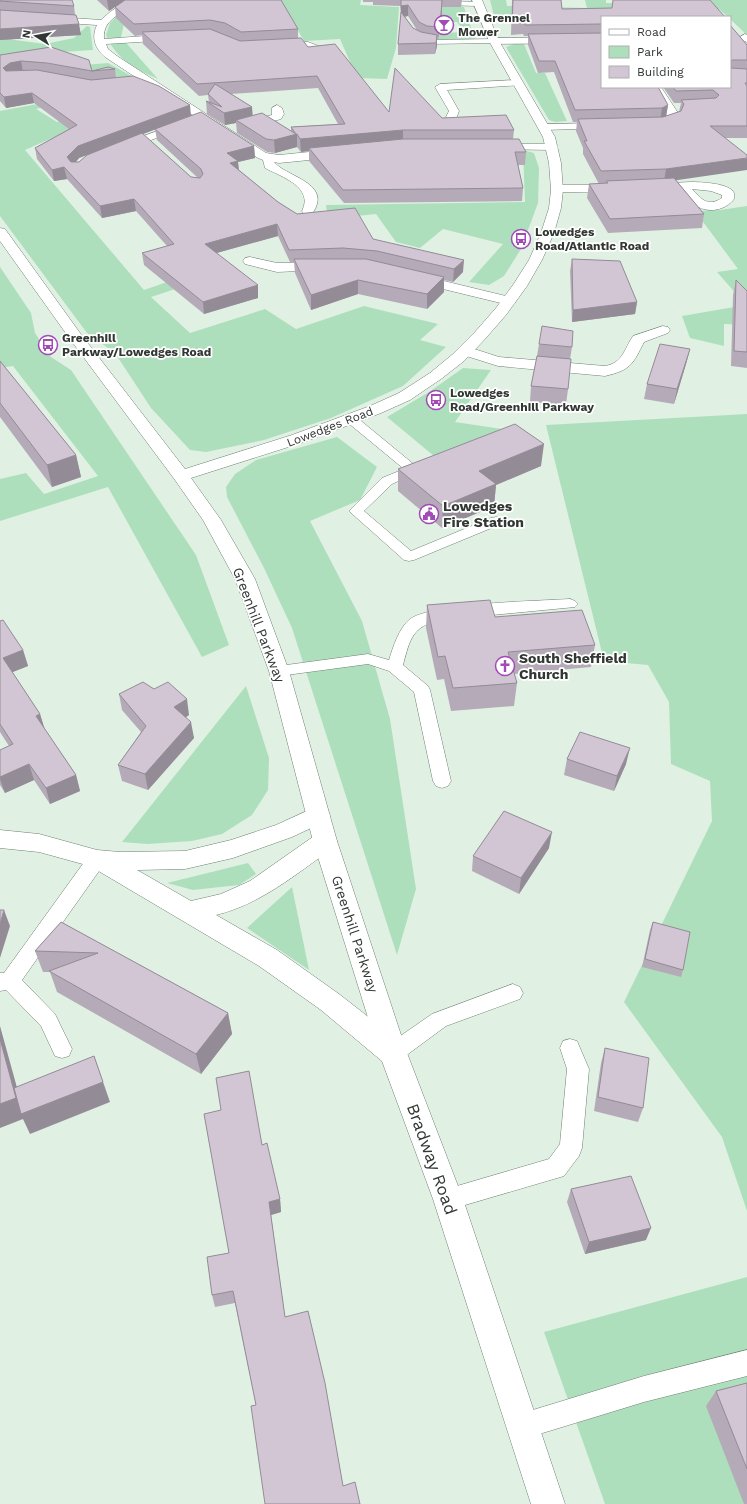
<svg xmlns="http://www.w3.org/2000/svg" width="747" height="1504" font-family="'Work Sans',sans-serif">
  <rect width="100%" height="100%" fill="#e0f1e4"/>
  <!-- green -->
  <g fill="#aedfbc">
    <path d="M259 0H361L360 5 399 7 396 48 387 79 357 78 340 39 304 41 288 13Z"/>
    <path d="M490 0H506L507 6 587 8 585 0H606V3L684 5 687 0H747V35L730 19V17H728L719 9 673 14 602 17 494 16Z"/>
    <path d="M457 6 464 7 471 28H462L457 22H448L447 18H441L442 10 404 8Z"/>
    <path d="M121 12 124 24 121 37 158 79C135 69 116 59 106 35L110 23Z"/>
    <path d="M87 26 90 27 93 50 0 56V38L45 44 74 38Z"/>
    <path d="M473 31 475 39C457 41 438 42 422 35Z"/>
    <path d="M514 44H524L536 73H545L567 121 555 122 549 120 506 47Z"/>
    <path d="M108 63 135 78 123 79 110 75 0 72Z"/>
    <path d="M102 92 36 109 57 122 143 98 25 150 144 290 222 263 236 269 151 297 190 333 265 309 296 329 364 306 438 324 420 340 446 347 403 386 331 418 264 440 206 452 190 450 151 408 115 353 87 333 0 216V111Z"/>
    <path d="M523 150 534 153 539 168 538 203 521 249 504 276 489 285 469 282 503 244 443 229 420 248 396 242 376 214 328 219 326 205 525 202Z"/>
    <path d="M747 206V325L724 324V346L690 338 682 316 746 305 717 272 738 269 695 211 720 210Z"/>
    <path d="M0 267 31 313 35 333 51 357 71 370 196 555 229 645 202 657 108 487 0 521V479L26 473 44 494 98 476 13 366 0 368Z"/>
    <path d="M463 368 491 370 455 422 502 429 434 456 387 417 429 392Z"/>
    <path d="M747 414V1211L722 1137 624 1002 712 821 710 781 671 764 669 702 648 665 604 661 546 425Z"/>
    <path d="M337 437 377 467 360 500 310 521 362 621 390 719 416 889 397 955 292 628 264 568 227 497 226 487 235 474 256 460Z"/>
    <path d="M246 686 269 758 268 790 252 815 222 834 192 841 147 844 122 842Z"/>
    <path d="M248 863 256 874 239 885 193 890 167 883Z"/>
    <path d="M292 887 309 970 247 928Z"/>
    <path d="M747 1277V1504H605L544 1332Z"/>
  </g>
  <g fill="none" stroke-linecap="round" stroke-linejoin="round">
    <!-- lane casing -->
    <g stroke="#708074" stroke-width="1">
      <g id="lane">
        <path d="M426 0 478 2 482 4 478 6 441 5Z"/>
        <path d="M413 34H419L430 40 494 39 498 41 494 43 430 44 421 43 413 38Z"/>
        <path d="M351 415 355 416 428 476 426 479 421 480 412 475 392 484 364 511 411 551 491 518 496 517 501 518 503 521 501 524 414 560 409 561 404 560 349 511 382 478 404 469 347 422 345 419 347 416Z"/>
        <path d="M570 599 575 601 578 604 575 607 441 620C412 626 410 639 403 665L428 686 430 690 451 781 448 786 442 788 436 786 433 781 414 692 389 671 368 664 279 676 273 675 271 671 273 667 279 666 368 654 389 660C393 647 399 628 410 619 432 603 538 601 570 599Z"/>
        <path d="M97 852 104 854 106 859 104 864 22 980 55 1014 72 1049 69 1056 62 1058 55 1056 41 1026 6 990 0 991V973H4L90 854Z"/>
        <path d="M513 984 520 987 523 993 520 999 446 1026 400 1060 393 1062 386 1060 382 1053 386 1046 432 1014Z"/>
        <path d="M570 1039 577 1041 589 1069 582 1148 579 1156 564 1176 448 1210 440 1207 437 1199 440 1191 549 1159 560 1144 567 1069 560 1048 563 1041Z"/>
        <path d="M747 1350V1376L644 1402 523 1439 514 1435 510 1426 514 1417 523 1413 644 1376Z"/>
      </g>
    </g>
    <!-- street casing -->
    <g stroke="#708074" stroke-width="1">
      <g id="street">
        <path d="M128 0H140C128 13 102 16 104 39L172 34 177 37 172 40 106 44 108 49 117 56 266 153 279 155 339 149 343 151 345 153 343 155 339 157 279 163 274 162C286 177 334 183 312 214H304L302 211C314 187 282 177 265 168L263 160 258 158 105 57C95 48 91 38 97 25L0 19V13L101 20 110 12Z"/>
        <path d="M745 34 747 35V42L744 41 740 37Z"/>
        <path d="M602 37V43L494 44 489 41 494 38Z"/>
        <path d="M308 42 321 47 322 49 317 52 307 48 277 50 272 47 277 44Z"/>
        <path d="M517 80 522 83 521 85 447 90 459 111 456 119 452 120 446 117 449 111 435 87 440 84Z"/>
        <path d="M651 87H661L680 116 678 122 661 128 649 127 647 125 649 123 660 122 668 118Z"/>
        <path d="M277 105 282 108 284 114 281 119 244 129 238 126 240 124 272 115V108Z"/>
        <path d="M185 121 189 122 191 124 189 126 124 150H116L114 148 116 146Z"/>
        <path d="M606 123 610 124 612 126 610 128 544 130 538 127 544 124Z"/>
        <path d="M493 144H552L556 145 558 147 556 149 552 150 489 149 487 147 489 145Z"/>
        <path d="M691 182C700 182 730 183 734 193 734 193 734 198 734 199 731 203 727 206 722 208 703 215 690 203 679 190L651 192 647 191 645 188 647 185 651 184ZM692 189 711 191 722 195V198C708 207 702 200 692 189Z"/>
        <path d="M558 185H619L623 186 625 189 623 192 619 193 554 192 552 189 554 186Z"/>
        <path d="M250 257 277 263 324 262 329 263 331 266 329 269 324 270 277 272 245 264 243 261 245 258Z"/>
        <path d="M415 274 514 298 516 301 514 304 509 305 410 281 408 278 410 275Z"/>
        <path d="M663 326 668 327 670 330 668 333 644 342C633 364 631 370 605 376L498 366 460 354 457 351 460 348 465 346 499 357 605 366C623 363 624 349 633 336Z"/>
        <path d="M318 806 326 809 330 815 326 821 292 837 233 858 185 869 137 870 191 901 221 894 250 881 317 834 325 832 333 834 337 841 333 848C296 874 261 904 216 915L277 950 339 994 403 1044 407 1053 403 1062 393 1065 383 1062 321 1010 259 966 90 866 39 852 0 848V830L39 834 97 850 120 852 185 851 231 840 276 825Z"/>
      </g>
    </g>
    <!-- secondary casing -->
    <g stroke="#708074" stroke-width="1">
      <path id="secondary" d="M472 0H482L499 41 555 137 561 163 563 190 561 208 554 233 542 260 527 286 506 315 485 339 464 361 441 379 410 400 381 413 304 442 191 478 221 520 255 579 289 671 337 841 407 1053 463 1199 565 1504H531L433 1199 379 1053 313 841 269 671 235 579 203 520 175 480 70 339 0 241V228L5 229 80 333 185 469 292 435 370 406 399 393 430 373 453 354 475 332 496 308 513 285 529 260 541 233 549 208 551 190 549 163 543 137 489 41Z"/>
    </g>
    <!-- lane -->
    <use href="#lane" fill="#fff" fill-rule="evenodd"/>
    <!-- street -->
    <use href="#street" fill="#fff" fill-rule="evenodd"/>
    <!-- secondary -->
    <use href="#secondary" fill="#fff" fill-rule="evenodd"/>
  </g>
  <!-- wall -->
  <g fill="#b5aab7" fill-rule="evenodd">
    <path d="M0 0 74 6 75 15 81 35 0 40Z"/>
    <path d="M97 0H125L298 29V38L308 47 389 112 442 118 514 130 513 139 526 152 525 165H518L523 188 522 201 344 203 309 161V151L301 152 297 147 275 153 267 152 237 133 236 123 225 125 207 114 206 101 209 102 208 95 199 96 143 44 142 35 135 36 116 18 115 7 109 11ZM318 88 338 124 291 127V131L252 116V107L231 94Z"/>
    <path d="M363 0H462L461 7H442L441 26 438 39H437V46L435 54 398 55V44L401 15 400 6 373 5V2H363ZM408 16 417 30 413 28 405 17Z"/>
    <path d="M512 0H561L562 9 612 8 710 0 602 17V87L668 105 666 116 679 112 681 103H674L663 87H730V25L747 45V138H726L676 180 704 214 702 228 608 233 587 198 589 184H599L583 154V148L576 131 577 122H573L554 72 538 73 528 45V36H524L523 34 511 35Z"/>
    <path d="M0 55 92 71 115 69 116 78 191 116 254 146 255 158 238 162 239 170 278 202 297 214 373 239 463 272 453 282 444 280V292L427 309 358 294 311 310 295 273 294 262H290L278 236 216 253 258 298 204 314 144 265 142 253 167 246 136 211 102 218 67 179 54 181 37 159 35 148 69 129 34 103 6 108 0 101ZM184 118 155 129 157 140 198 178 191 177 143 134ZM89 154 79 162H76L79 158Z"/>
    <path d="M572 259 637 302 635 314 572 322 570 271Z"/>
    <path d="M736 280 747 291V368L731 366 733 295Z"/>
    <path d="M539 344 572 347 570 359 568 389 566 405 530 402 531 386 537 356Z"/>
    <path d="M690 349 686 364 674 404 644 399 647 384Z"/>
    <path d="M0 361 76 455 81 477 52 487 0 417Z"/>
    <path d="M427 458 541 466 496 485 494 506 442 528 398 491V469Z"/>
    <path d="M427 605 595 645 591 667 514 674 517 683 514 706 451 711 444 679 437 680 426 628Z"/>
    <path d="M0 621 23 650 28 666 12 672 40 714 44 728 76 775 80 791 50 804 34 780 5 793 0 785V750L9 746 0 732Z"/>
    <path d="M119 694 189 715 186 717 194 738 148 790 122 781 118 765 141 732 122 710Z"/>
    <path d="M567 759 626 764 614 791 564 775Z"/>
    <path d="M549 848 519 894 472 871 473 856Z"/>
    <path d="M61 922 228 1013 232 1034 201 1074 57 992 50 972H43L35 951Z"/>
    <path d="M653 922 683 970 681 977 642 967 650 930Z"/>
    <path d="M605 1048 643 1108 638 1122 594 1111 601 1063Z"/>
    <path d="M262 1145 280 1199 281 1212 271 1215 285 1317 343 1486 360 1504 256 1405 235 1303 215 1307 212 1295 229 1253Z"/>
    <path d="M571 1189 646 1240 585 1254 567 1202Z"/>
    <path d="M747 1383V1504H744L706 1406 716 1391Z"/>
  </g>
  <!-- shaded-wall -->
  <g fill="#938b95">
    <path d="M107 0H125L109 11Z"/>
    <path d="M408 5V16L401 17V6Z"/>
    <path d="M442 7 441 26 438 39 439 27Z"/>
    <path d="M79 24 81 35 0 40V29Z"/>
    <path d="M437 35V46L435 54 436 43Z"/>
    <path d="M21 61 23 72 6 79 3 68 10 63Z"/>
    <path d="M32 93 34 103 6 108 4 97Z"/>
    <path d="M190 105 191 116 79 158 70 169 67 157 78 146Z"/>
    <path d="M668 105 666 117 660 121 662 108Z"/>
    <path d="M252 107 253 119 236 120V123L225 125 224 113Z"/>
    <path d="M403 130V142L309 148V151L301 152 300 139Z"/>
    <path d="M297 134V147L275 153 274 140Z"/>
    <path d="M254 146 255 158 238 162 239 173 231 175 227 153Z"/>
    <path d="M747 158V170L664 182 666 169Z"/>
    <path d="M64 167 67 179 54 181 52 170Z"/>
    <path d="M134 199 136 211 102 218 100 206Z"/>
    <path d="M277 224 278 236 206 256 205 244Z"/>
    <path d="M464 260 463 272 453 282 454 269Z"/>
    <path d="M444 277V292L427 309V294Z"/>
    <path d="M358 280V294L311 310V295Z"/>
    <path d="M258 285V298L204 314 203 302Z"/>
    <path d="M637 302 635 314 572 322 573 310Z"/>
    <path d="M690 349 686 364 674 404 677 389Z"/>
    <path d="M544 444 541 466 496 485 494 506 442 528 443 506 479 471Z"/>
    <path d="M76 455 81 477 52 487 47 465Z"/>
    <path d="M23 650 28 666 8 674 3 658Z"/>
    <path d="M187 699 189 715 177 723 174 707Z"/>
    <path d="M40 714 45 730 36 716Z"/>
    <path d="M191 722 194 738 148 790 145 774Z"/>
    <path d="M630 748 626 764 614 791 617 776Z"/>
    <path d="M29 764 34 780 5 793 0 779V777Z"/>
    <path d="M76 775 80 791 50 804 46 788Z"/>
    <path d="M552 832 549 848 519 894 521 878Z"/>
    <path d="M4 910 10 926 0 958V924Z"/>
    <path d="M228 1013 232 1034 201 1074 196 1054Z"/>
    <path d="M0 1026 24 1113 94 1056 110 1102 30 1134 23 1119 0 1128Z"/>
    <path d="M280 1199 281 1212 271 1215 269 1202Z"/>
    <path d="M651 1228 646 1240 585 1254 589 1242Z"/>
  </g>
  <!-- building -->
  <g fill="#d2c6d5" stroke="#938b95">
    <path d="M0 0H72L74 6 0 1Z"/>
    <path d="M125 0H281L298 29 241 32 225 23 210 20 134 24 115 7Z"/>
    <path d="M401 0H442L441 14 439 27 427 26 419 22 408 5 401 6Z"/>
    <path d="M513 0H561L562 9 612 8 613 0H710L725 17H602V24L525 25 524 23H512Z"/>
    <path d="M0 10 76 15 79 24 0 29Z"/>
    <path d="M401 12 413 28 421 32 437 35 436 43 398 44Z"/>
    <path d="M730 25 747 45V60H732L731 61V68L747 69V83H745L747 86V126H710L747 155V158L666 169 601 171 584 141H587L578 119 663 117 681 111 684 104 681 100 716 98 719 95 713 90 676 91 673 87H730Z"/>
    <path d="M210 29 240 41 301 38 308 47 335 44 389 112 395 68 442 118 506 115 514 130H403L300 139 297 134 274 140 266 139 236 120 262 113 296 134 291 127 345 124 317 76 197 84 142 32Z"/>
    <path d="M602 33V87H658L668 105 662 108 575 110 555 61H539L528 34Z"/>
    <path d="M51 47 89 60 92 71 108 67 115 69 92 71 47 63 21 61 10 63 3 68 6 71 37 70 91 80 133 76 159 86 190 105 78 146 67 157 71 162H79L87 155 142 133 191 177 200 178 203 174 201 169 155 129 201 112 254 146 227 153 238 161 230 163 278 202 297 214 355 208 373 239 464 260 454 269 377 251 343 248 289 250 277 224 205 244 258 285 203 302 142 253 174 244 134 199 100 206 64 167 52 170 35 148 77 125 32 93 4 97 0 93V55Z"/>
    <path d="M215 84 252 107 224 113 206 101 222 107 208 94Z"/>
    <path d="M403 139H519L526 152H515L523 188 343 190 309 148Z"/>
    <path d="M674 178 704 214 610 219 589 184 608 183 606 181Z"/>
    <path d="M294 259H366L444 277 427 294 358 280 311 295Z"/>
    <path d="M572 259 620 261 637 302 573 310Z"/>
    <path d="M736 280 747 291V352L734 351Z"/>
    <path d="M542 326 573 331 572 347 539 344Z"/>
    <path d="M660 344 690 349 677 389 647 384Z"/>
    <path d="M537 356 571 359 568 389 531 386Z"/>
    <path d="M0 361 76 455 47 465 0 403Z"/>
    <path d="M515 424 544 444 479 471 496 484 443 506 398 469 427 458Z"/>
    <path d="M490 600 495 617 582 610 595 645 508 652 517 683 453 688 445 656 438 657 427 605Z"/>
    <path d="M3 620 23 650 3 658 40 714 36 716 76 775 46 788 29 764 0 777V750L13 744 0 724V621Z"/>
    <path d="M143 682 154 689 168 682 187 699 174 707 191 722 145 774 118 765 146 726 119 694Z"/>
    <path d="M580 732 630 748 617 776 567 759Z"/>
    <path d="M504 811 552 832 521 878 473 856Z"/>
    <path d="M0 910H4L0 924Z"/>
    <path d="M61 922 228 1013 196 1054 49 971 98 953 35 951Z"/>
    <path d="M653 922 690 932 683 970 645 959Z"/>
    <path d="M0 1039 16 1098 0 1104Z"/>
    <path d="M605 1048 649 1058 643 1108 598 1097Z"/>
    <path d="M94 1056 103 1082 21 1114 14 1088Z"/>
    <path d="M249 1071 262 1145 267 1143 280 1199 269 1202 285 1317 308 1311 325 1383 343 1486 355 1482 360 1504H265L251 1406 256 1405 233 1291 212 1295 207 1257 229 1253 204 1114 221 1110 216 1078Z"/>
    <path d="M631 1176 651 1228 589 1242 571 1189Z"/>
    <path d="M747 1383V1469L716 1391Z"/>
  </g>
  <!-- icons -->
  <defs>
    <g id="bar-ring" transform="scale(1)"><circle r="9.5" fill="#fff" stroke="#a24ab6" stroke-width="1.5"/><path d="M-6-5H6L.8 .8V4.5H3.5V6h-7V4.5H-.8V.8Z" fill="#a24ab6"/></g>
    <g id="bus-ring" transform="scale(1)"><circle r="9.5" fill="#fff" stroke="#a24ab6" stroke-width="1.5"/><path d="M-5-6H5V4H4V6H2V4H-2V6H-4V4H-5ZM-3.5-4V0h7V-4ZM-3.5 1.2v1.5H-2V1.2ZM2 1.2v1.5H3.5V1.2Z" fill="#a24ab6"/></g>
    <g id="civic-ring" transform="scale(1)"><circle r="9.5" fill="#fff" stroke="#a24ab6" stroke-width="1.5"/><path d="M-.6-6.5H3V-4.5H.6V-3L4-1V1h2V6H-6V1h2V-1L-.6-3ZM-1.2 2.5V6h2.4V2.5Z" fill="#a24ab6"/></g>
    <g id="church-ring" transform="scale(1)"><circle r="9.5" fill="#fff" stroke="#a24ab6" stroke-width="1.5"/><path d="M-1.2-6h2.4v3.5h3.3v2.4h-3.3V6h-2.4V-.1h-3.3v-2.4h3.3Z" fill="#a24ab6"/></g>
  </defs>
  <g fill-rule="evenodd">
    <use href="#bar-ring" x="444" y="25"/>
    <use href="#bus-ring" x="521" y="239"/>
    <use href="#bus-ring" x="48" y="345"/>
    <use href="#bus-ring" x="436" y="400"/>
    <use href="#civic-ring" x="429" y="514"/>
    <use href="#church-ring" x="505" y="666"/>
  </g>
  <g text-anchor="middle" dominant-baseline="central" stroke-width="3.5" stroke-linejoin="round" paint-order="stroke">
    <!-- far-poi labels -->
    <g font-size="12" font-weight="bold" fill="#313733" stroke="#fff" text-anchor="start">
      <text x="458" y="18">The Grennel<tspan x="458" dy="14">Mower</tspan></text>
      <text x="535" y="232">Lowedges<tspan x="535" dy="14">Road/Atlantic Road</tspan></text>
      <text x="62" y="338">Greenhill<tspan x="62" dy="14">Parkway/Lowedges Road</tspan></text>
      <text x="450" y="393">Lowedges<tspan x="450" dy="14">Road/Greenhill Parkway</tspan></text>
    </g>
    <!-- far-street labels -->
    <g font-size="12" fill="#313733" stroke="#fff">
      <text transform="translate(330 427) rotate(-21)">Lowedges Road</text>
    </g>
    <!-- poi labels -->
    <g font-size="14" font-weight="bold" fill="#313733" stroke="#fff" text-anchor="start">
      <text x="443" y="506">Lowedges<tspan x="443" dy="16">Fire Station</tspan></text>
      <text x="519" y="658">South Sheffield<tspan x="519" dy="16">Church</tspan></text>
    </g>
    <!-- street labels -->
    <g font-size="14" fill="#313733" stroke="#fff">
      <text transform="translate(259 625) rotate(69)">Greenhill Parkway</text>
      <text transform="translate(355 934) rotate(72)">Greenhill Parkway</text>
    </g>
    <!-- near-street labels -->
    <g font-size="17" fill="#313733" stroke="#fff">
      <text transform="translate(432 1159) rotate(70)">Bradway Road</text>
    </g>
  </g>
  <!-- legend -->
  <rect x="601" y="16" width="130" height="72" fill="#ffffff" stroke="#adafad"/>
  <rect x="609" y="29" width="20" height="6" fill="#ffffff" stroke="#adafad"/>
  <text x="637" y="36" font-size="12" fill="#313733">Road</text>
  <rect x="609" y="46" width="20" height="12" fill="#aedfbc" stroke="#adafad"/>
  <text x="637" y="56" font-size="12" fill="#313733">Park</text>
  <rect x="609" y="66" width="20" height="12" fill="#d2c6d5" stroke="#adafad"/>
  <text x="637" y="76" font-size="12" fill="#313733">Building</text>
  <!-- north arrow -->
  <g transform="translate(36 36) rotate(281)" stroke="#ffffff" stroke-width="3" paint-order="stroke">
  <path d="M0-3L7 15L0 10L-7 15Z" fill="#313733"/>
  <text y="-6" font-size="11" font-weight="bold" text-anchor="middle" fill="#313733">N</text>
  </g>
</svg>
